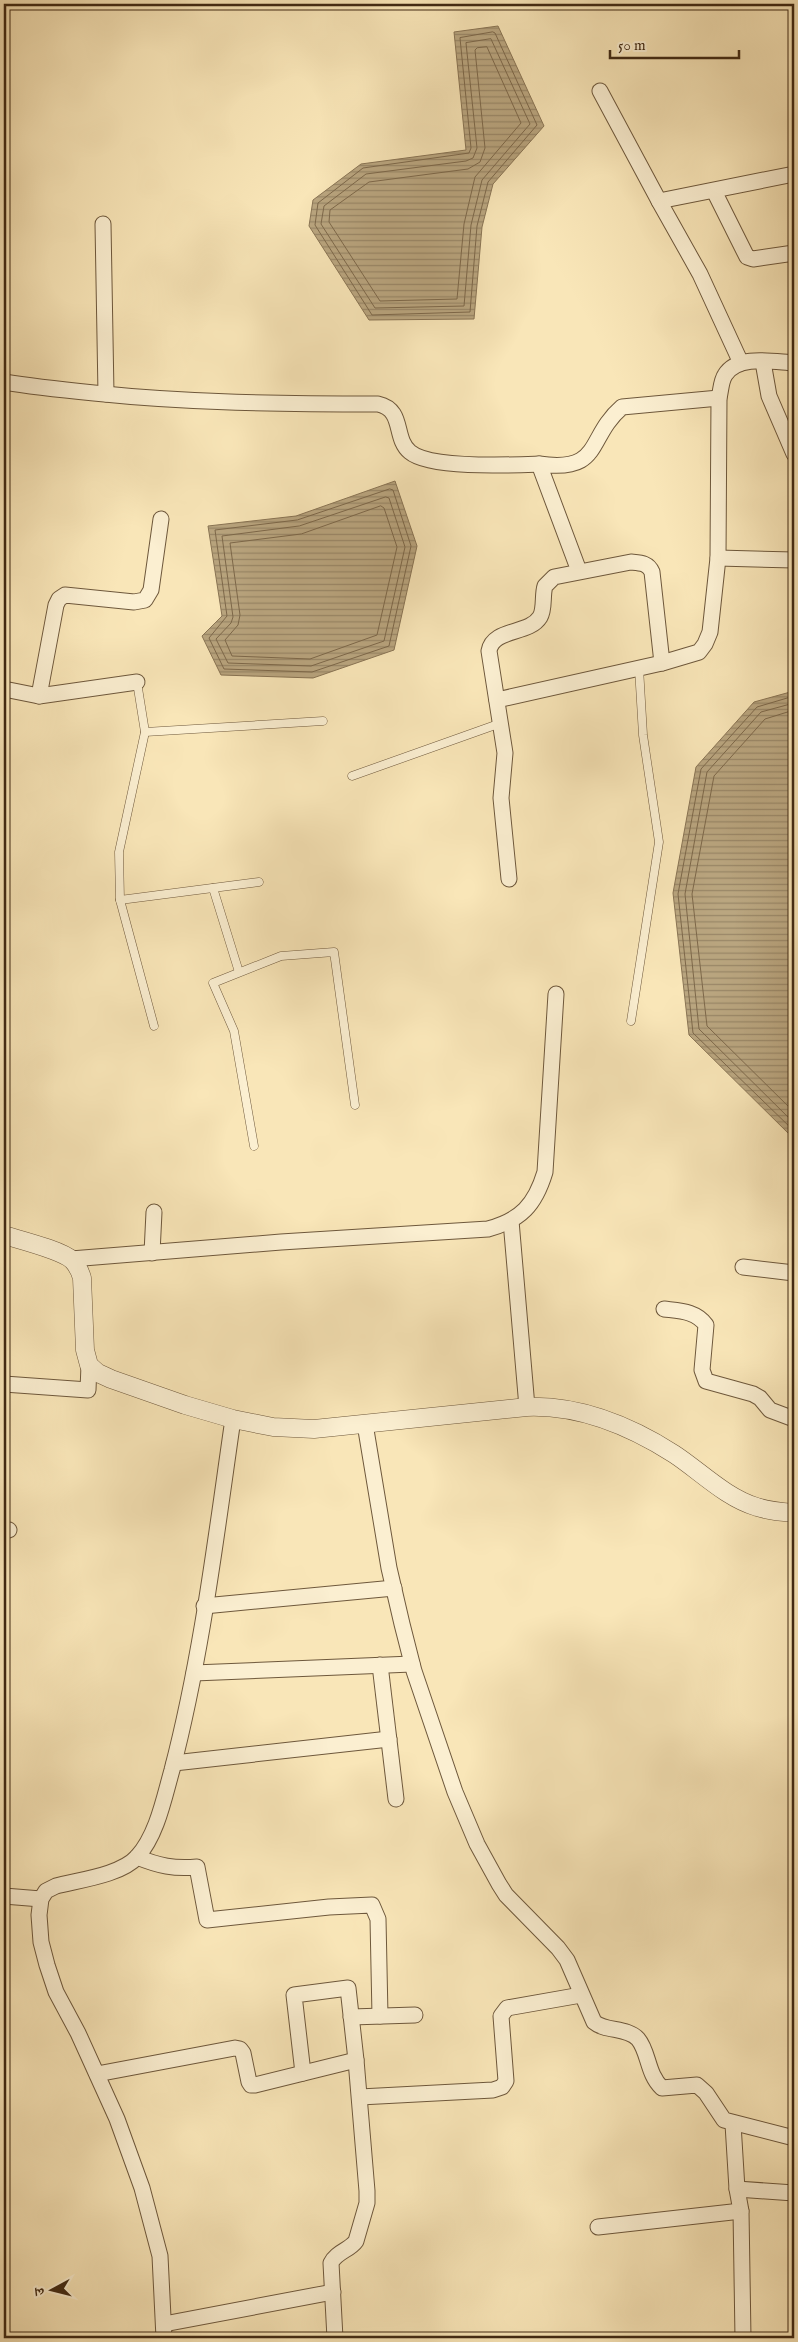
<svg xmlns="http://www.w3.org/2000/svg" width="798" height="2342" font-family="'IM FELL English','Noto Serif Devanagari',serif">
  <defs>
    <pattern id="water-rules" width="6" height="5" patternUnits="userSpaceOnUse" patternTransform="scale(1.25)"><rect width="6" height="5" fill="#baa680"/><path d="M0 2.5h6" fill="none" stroke="#998768"/></pattern>
  </defs>
  <rect width="100%" height="100%" fill="#f9e6b8"/>
  <filter id="stains"><feTurbulence type="fractalNoise" baseFrequency=".004" numOctaves="4"/><feColorMatrix values="0 0 0 0 .2 0 0 0 0 .09 0 0 0 0 .02 0 0 0 .5 -.17"/></filter>
  <radialGradient id="worn" r=".72"><stop offset=".6" stop-color="#630" stop-opacity="0"/><stop offset="1" stop-color="#630" stop-opacity=".3"/></radialGradient>
  <!-- water -->
  <g fill="url(#water-rules)" stroke="#897454">
    <path d="M498 26 544 126 493 184 482 227 474 319 369 320 309 226 313 200 361 164 466 150 454 32Z"/>
    <path d="M395 481 417 546 394 650 313 678 221 675 202 636 222 616 208 526 296 516Z"/>
    <path d="M794 691V1136L792 1137 689 1035 673 893 696 767 754 702Z"/>
  </g>
  <g fill="none" stroke-linecap="round" stroke-linejoin="round">
    <!-- shore -->
    <g stroke="#7d684a" stroke-width="1">
      <path d="M493 32 495 33 537 125 488 182 477 226 470 312 372 315 315 225 318 203 363 168 469 153 471 148 460 38Z"/>
      <path d="M491 39 530 124 482 180 471 225 464 306 375 308 321 224 324 206 366 174 466 161 473 158 477 148 466 43Z"/>
      <path d="M487 47 521 123 475 177 464 224 457 299 380 301 329 222 330 210 369 182 468 169 480 162 485 148 475 50 477 48Z"/>
      <path d="M390 489 393 490 411 546 389 646 312 672 224 669 209 638 227 616 215 530 297 520Z"/>
      <path d="M386 497 389 498 405 547 384 641 311 666 228 663 216 639 231 623 233 617 222 536 299 526Z"/>
      <path d="M381 506 384 508 397 547 377 635 310 659 232 656 225 640 238 625 240 615 230 543 301 534Z"/>
      <path d="M794 696 757 707 701 769 678 894 693 1033 794 1131"/>
      <path d="M794 703 761 712 707 772 685 894 699 1029 794 1123"/>
      <path d="M794 710 765 719 714 776 692 894 707 1026 794 1112"/>
    </g>
    <!-- service casing -->
    <g stroke="#6e583c" stroke-width="9">
      <g id="service">
        <path d="M137 682 145 732 119 852 120 900 154 1026"/>
        <path d="M145 732 323 721"/>
        <path d="M352 776 501 723"/>
        <path d="M213 888 239 972"/>
        <path d="M120 900 259 882"/>
        <path d="M631 1021 659 842 643 735 639 668"/>
        <path d="M254 1146 234 1031 213 983 281 956 334 952 355 1105"/>
      </g>
    </g>
    <!-- minor casing -->
    <g stroke="#6e583c" stroke-width="17">
      <g id="minor">
        <path d="M600 91 659 201 794 174"/>
        <path d="M714 191 747 257 753 259 794 253"/>
        <path d="M659 201 700 274 741 363"/>
        <path d="M103 224 106 394"/>
        <path d="M763 362 769 396 794 454"/>
        <path d="M4 382C34 387 64 390 94 393 189 403 283 404 378 404 405 410 393 438 410 452 430 469 512 465 539 464"/>
        <path d="M718 558 794 560"/>
        <path d="M579 571 539 464C603 473 586 438 622 407L719 398"/>
        <path d="M4 689 39 696 56 605 59 599 65 595 134 602 145 600 151 590 161 519"/>
        <path d="M39 696 137 682"/>
        <path d="M497 700 662 663"/>
        <path d="M509 879 501 798 505 753 489 651C493 628 529 635 540 617 545 609 542 595 545 586L554 577 631 562C641 563 648 563 652 572L662 663 699 652 705 644 710 632 718 558 719 398C721 390 721 381 725 375 738 354 774 362 794 363"/>
        <path d="M511 1221 527 1407"/>
        <path d="M152 1253 154 1212"/>
        <path d="M71 1259 281 1242 488 1229C521 1220 535 1205 545 1172L556 994"/>
        <path d="M743 1267 794 1273"/>
        <path d="M664 1309C680 1311 696 1311 706 1325L702 1370 706 1381 753 1394 760 1398 770 1410 794 1419"/>
        <path d="M4 1384 88 1390 89 1365"/>
        <path d="M365 1424 389 1568 402 1624 414 1671 455 1792 477 1844 499 1884 506 1895 558 1948 567 1960 594 2022C606 2032 627 2027 638 2039 649 2052 647 2074 662 2088L697 2085 706 2093 724 2120 794 2138"/>
        <path d="M4 1531 9 1530"/>
        <path d="M204 1606 394 1588"/>
        <path d="M380 1665 396 1799"/>
        <path d="M194 1673 412 1664"/>
        <path d="M174 1763 389 1739"/>
        <path d="M137 1857C159 1866 174 1869 197 1867L207 1920 329 1907 372 1905 378 1919 380 2016"/>
        <path d="M4 1896 41 1899"/>
        <path d="M351 2017 415 2015"/>
        <path d="M303 2073 294 1995 348 1988 356 2060 367 2191V2203L356 2241C350 2250 336 2252 331 2263L335 2338"/>
        <path d="M97 2074 235 2048 240 2049 243 2053 249 2082 251 2085H255L356 2060"/>
        <path d="M360 2097 493 2090 502 2087 506 2081 501 2016 507 2008 581 1995"/>
        <path d="M733 2124 737 2189 741 2211 743 2338"/>
        <path d="M737 2189 794 2193"/>
        <path d="M598 2227 741 2211"/>
        <path d="M164 2324 333 2292"/>
        <path d="M164 2338 160 2256 142 2188 117 2119 78 2033 56 1992 47 1965 41 1942 39 1915 41 1899 46 1891 56 1886C79 1880 121 1875 137 1857 157 1835 164 1798 172 1770 202 1655 216 1536 233 1419"/>
      </g>
    </g>
    <!-- tertiary casing -->
    <g stroke="#6e583c" stroke-width="19">
      <path id="tertiary" d="M4 1235C20 1240 61 1250 72 1260 77 1265 80 1271 82 1278L85 1350 89 1365 98 1373 111 1379 185 1405 233 1419 273 1427 314 1429 527 1407C580 1405 630 1426 674 1454 700 1471 726 1498 757 1507 769 1511 782 1512 794 1513"/>
    </g>
    <!-- service -->
    <use href="#service" stroke="#fbefd1" stroke-width="8"/>
    <!-- minor -->
    <use href="#minor" stroke="#fbefd1" stroke-width="15"/>
    <!-- tertiary -->
    <use href="#tertiary" stroke="#fbefd1" stroke-width="18"/>
  </g>
  <!-- margin -->
  <rect width="798" height="2342" fill="none" stroke="#f9e6b8" stroke-width="20"/>
  <rect x="5" y="5" width="788" height="2332" fill="none" stroke="#402913" stroke-width="2.5"/>
  <rect x="10" y="10" width="778" height="2322" fill="none" stroke="#402913"/>
  <!-- north arrow -->
  <g transform="translate(52 2290) rotate(263)" stroke="#fbefd1" stroke-width="4" paint-order="stroke">
  <path d="M0-4L9 19L0 12L-9 19Z" fill="#402913"/>
  <text y="-8" font-size="14" font-weight="bold" text-anchor="middle" fill="#402913">उ</text>
  </g>
  <!-- scale -->
  <path d="M610 50v8h129v-8" fill="none" stroke="#402913" stroke-width="2.5"/>
  <text x="618" y="50" font-size="15" fill="#402913" stroke="#fbefd1" stroke-width="4" paint-order="stroke">50 m</text>
  <rect width="100%" height="100%" filter="url(#stains)"/>
  <rect width="100%" height="100%" fill="url(#worn)"/>
</svg>
